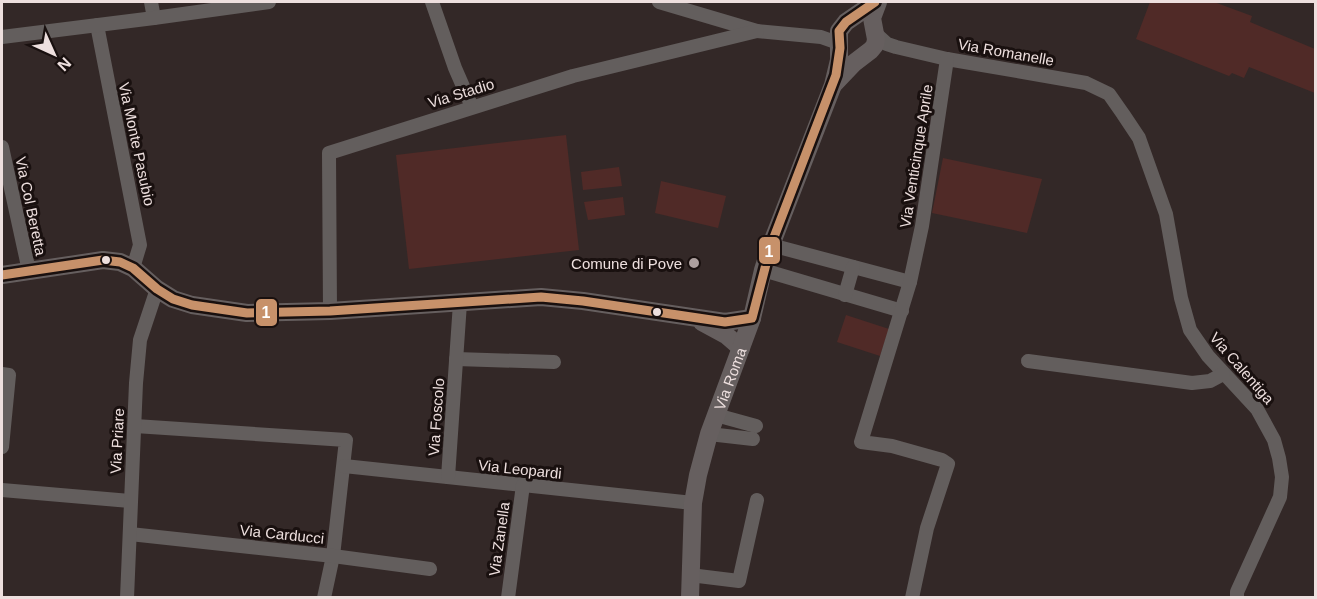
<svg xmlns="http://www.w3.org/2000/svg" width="1317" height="599" font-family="Helvetica,sans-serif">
  <rect width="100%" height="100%" fill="#332827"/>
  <!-- green -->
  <g fill="#502a27">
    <path d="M1150 2H1214L1252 16 1250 22 1315 49V93L1249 67 1244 78 1232 73 1229 76 1136 39Z"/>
    <path d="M566 135 579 250 409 269 396 155Z"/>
    <path d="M943 158 1042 179 1027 233 932 213Z"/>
    <path d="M619 167 622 186 583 190 581 172Z"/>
    <path d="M661 181 726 196 718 228 655 213Z"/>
    <path d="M623 197 625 215 588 220 584 202Z"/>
    <path d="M846 315 889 329 880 356 837 342Z"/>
  </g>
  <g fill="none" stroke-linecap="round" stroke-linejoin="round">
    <!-- street -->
    <g stroke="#635e5d" stroke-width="14">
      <path d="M151 2 154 18"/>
      <path d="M432 2 455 68 472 107"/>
      <path d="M659 2 757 31 821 37 838 43"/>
      <path d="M97 25 140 245 133 268"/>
      <path d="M875 33 887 44 896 47 947 59 1086 83 1109 94 1123 114 1139 138 1166 214 1181 298 1190 330 1208 356 1257 409 1274 440 1279 458 1282 477 1280 497 1237 592V598"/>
      <path d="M2 37 154 18 269 2"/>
      <path d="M2 147 29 271"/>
      <path d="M771 245 910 282"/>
      <path d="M763 270 902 311"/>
      <path d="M845 295 853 267"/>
      <path d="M330 311 329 153 573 76 757 31"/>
      <path d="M456 359 554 362"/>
      <path d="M1028 361 1192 383 1210 381 1223 374"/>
      <path d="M2 374 9 375 2 447"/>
      <path d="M716 415 756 426"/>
      <path d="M135 426 346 440 333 556 324 598"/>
      <path d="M709 434 753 439"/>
      <path d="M344 466 693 503"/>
      <path d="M448 477 460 303"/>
      <path d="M2 490 130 501"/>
      <path d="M130 534 333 556 430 569"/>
      <path d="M690 575 739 581 757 500"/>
      <path d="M127 598 136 383 140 340 157 289"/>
      <path d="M508 598 523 485"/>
      <path d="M912 598 927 528 948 464 942 460 892 446 861 442 910 282 922 226 947 59"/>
    </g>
    <!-- secondary -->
    <g stroke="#665f5f" stroke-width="18">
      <path d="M834 84 854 63 871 50 875 45 876 39 872 18 878 2"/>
      <path d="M2 275 103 260 120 262 133 268 157 289 173 299 192 305 247 313 330 311 541 297 583 301 725 322 752 318"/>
      <path d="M702 322 726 335 741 348"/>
      <path id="s1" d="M690 598 693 503 698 475 709 434 752 318 763 270 771 245 833 85 839 60V31L846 22 875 2"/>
    </g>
    <!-- bus-1 casing -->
    <g stroke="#19100f" stroke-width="14">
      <path id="bus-1" d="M2 275 103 260 120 262 133 268 157 289 173 299 192 305 247 313 330 311 541 297 583 301 725 322 752 318 771 245 836 75 840 48 839 31 846 22 875 2"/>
    </g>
    <!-- bus-1 -->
    <use href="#bus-1" stroke="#c7916a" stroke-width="9"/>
  </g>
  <!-- markers -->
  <g fill="#eddfde" stroke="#19100f" stroke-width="2">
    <circle cx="106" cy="260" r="5"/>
    <circle cx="657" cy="312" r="5"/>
  </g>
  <circle fill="#ac9f9e" stroke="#19100f" stroke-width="2" cx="694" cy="263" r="6"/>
  <g text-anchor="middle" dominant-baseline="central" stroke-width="6" stroke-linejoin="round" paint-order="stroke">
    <!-- street labels -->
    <g font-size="15" fill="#eddfde" stroke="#19100f">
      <text transform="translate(1006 52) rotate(10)">Via Romanelle</text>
      <text transform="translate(461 93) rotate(-17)">Via Stadio</text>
      <text transform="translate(137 144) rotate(78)">Via Monte Pasubio</text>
      <text transform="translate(916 156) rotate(-81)">Via Venticinque Aprile</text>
      <text transform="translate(31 206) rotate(78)">Via Col Beretta</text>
      <text transform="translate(1242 368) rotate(49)">Via Calentiga</text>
      <text stroke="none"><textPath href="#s1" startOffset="225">Via Roma</textPath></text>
      <text transform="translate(436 417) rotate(-86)">Via Foscolo</text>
      <text transform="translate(117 441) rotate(-87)">Via Priare</text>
      <text transform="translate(520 469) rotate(6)">Via Leopardi</text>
      <text transform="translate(282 534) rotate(6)">Via Carducci</text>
      <text transform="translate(499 539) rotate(-82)">Via Zanella</text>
    </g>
    <!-- poi labels -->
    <g font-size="15" fill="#eddfde" stroke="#19100f" text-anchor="end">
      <text x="682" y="263">Comune di Pove</text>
    </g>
  </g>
  <g stroke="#19100f" stroke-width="2">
    <rect x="758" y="236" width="23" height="29" rx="6" fill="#c7916a"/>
    <rect x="255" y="298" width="23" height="29" rx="6" fill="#c7916a"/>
  </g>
  <g font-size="16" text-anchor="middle" font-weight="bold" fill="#fff">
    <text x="769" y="257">1</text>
    <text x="266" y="318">1</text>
  </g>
  <!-- border -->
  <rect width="1317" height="599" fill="none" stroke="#eddfde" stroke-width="6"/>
  <!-- north arrow -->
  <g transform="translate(54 54) rotate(135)" stroke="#19100f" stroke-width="4.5" paint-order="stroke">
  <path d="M0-4.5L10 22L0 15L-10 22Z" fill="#eddfde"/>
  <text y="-9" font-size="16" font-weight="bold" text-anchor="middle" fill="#eddfde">N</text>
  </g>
</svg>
